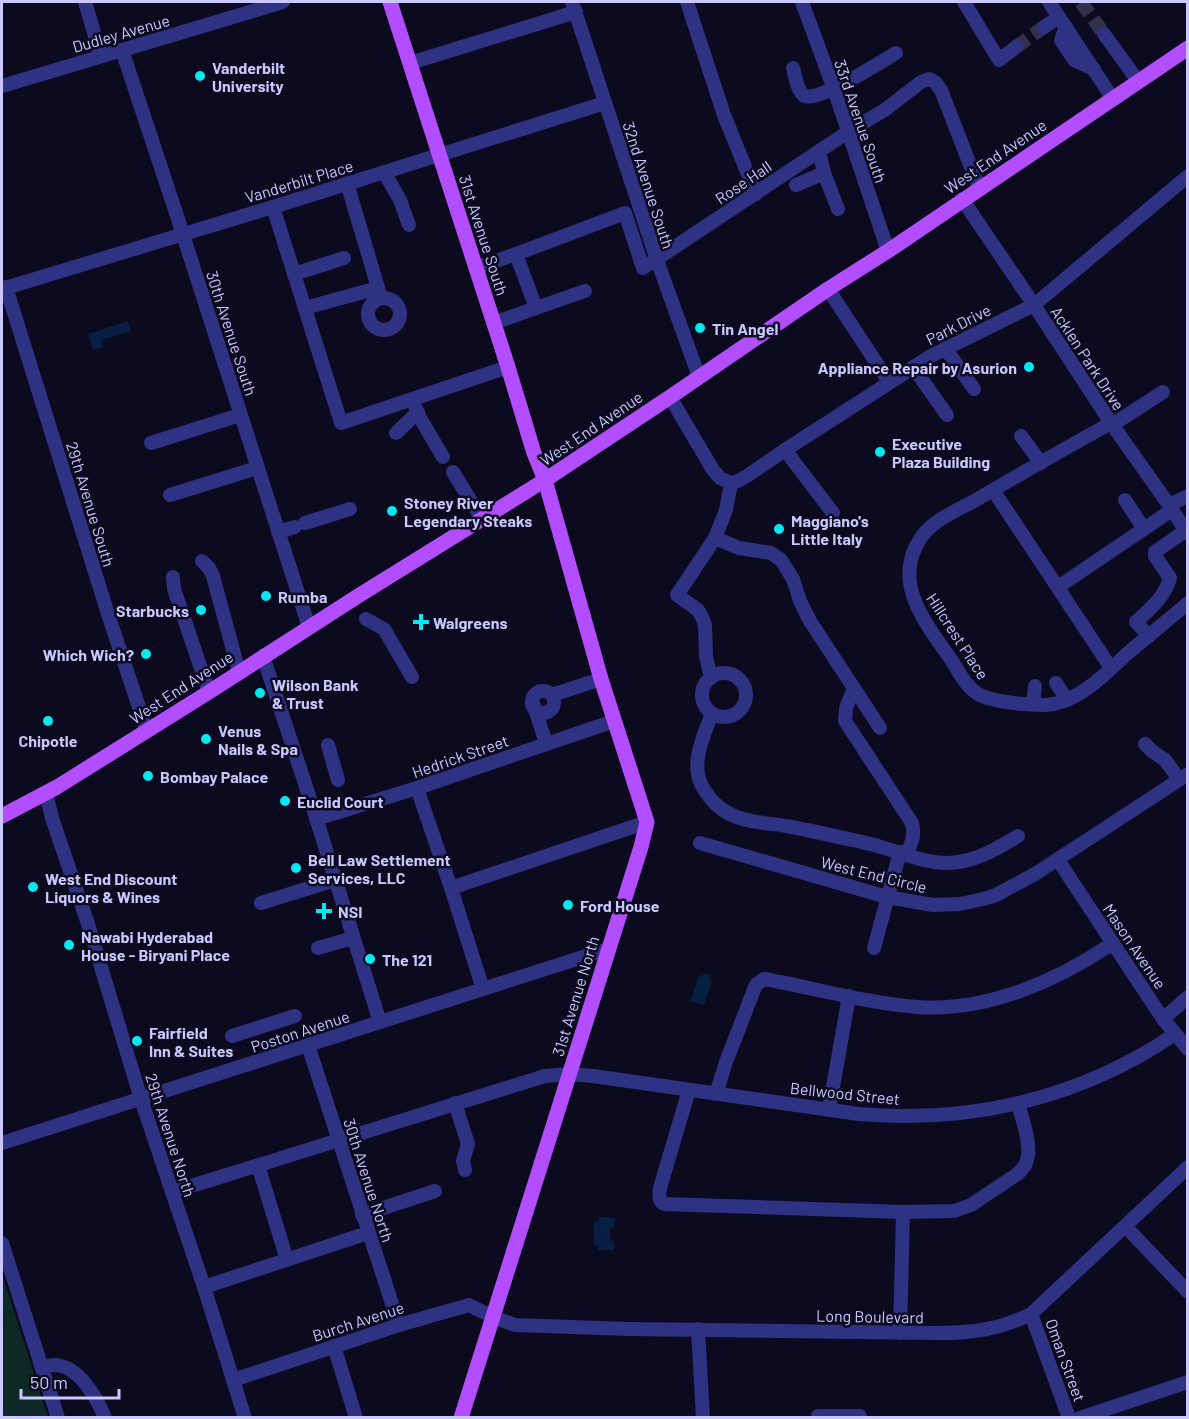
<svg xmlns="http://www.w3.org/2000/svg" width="1189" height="1419" font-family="Barlow,sans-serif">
  <rect width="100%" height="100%" fill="#0c0a1f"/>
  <!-- green -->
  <path fill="#0c2926" d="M2 1274 48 1417H2Z"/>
  <!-- water -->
  <g fill="#061f42">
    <path d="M128 321 131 331 102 340 103 347 93 350 88 334Z"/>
    <path d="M704 974 709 975 710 980 712 981 704 1005 691 1001 698 977H700Z"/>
    <path d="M599 1217 615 1218 614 1227 610 1228V1240L614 1241V1250H598V1246H594V1222L599 1221Z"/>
  </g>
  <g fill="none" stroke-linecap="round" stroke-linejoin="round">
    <!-- minor-tunnel -->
    <g stroke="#32304c" stroke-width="14" stroke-dasharray="14 7" stroke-linecap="butt">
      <path d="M1081 2 1104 34"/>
      <path d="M1016 47 1044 27"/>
    </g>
    <!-- minor -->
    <g stroke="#2f3183" stroke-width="14">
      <path d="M85 2 101 56"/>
      <path d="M572 2 657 260 699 377"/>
      <path d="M687 2 724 115 756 194"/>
      <path d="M802 2 834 89 888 251"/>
      <path d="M964 2 999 60 1016 47"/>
      <path d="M1049 2 1113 99"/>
      <path d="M1044 27 1059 17"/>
      <path d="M1066 27 1061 40 1074 60 1094 69"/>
      <path d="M1104 34 1138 81"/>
      <path d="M122 50 177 216 309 627"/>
      <path d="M410 63 576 12"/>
      <path d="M793 68C795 76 797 89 803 95 815 105 882 61 896 53"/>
      <path d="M2 86 283 2"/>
      <path d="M819 151 824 173 838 209"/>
      <path d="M384 172 400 200 409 225"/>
      <path d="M347 183 381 298"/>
      <path d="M796 185 824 173"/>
      <path d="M962 199 1034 305 1111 423 1169 505 1188 534"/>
      <path d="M273 207 341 423 508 367"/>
      <path d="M476 268 516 254"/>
      <path d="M294 274 344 258"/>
      <path d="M6 287 108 614 147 731"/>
      <path d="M2 289 273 207 605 103"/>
      <path d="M828 289 889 382"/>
      <circle cx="384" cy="314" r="16"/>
      <path d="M305 308 378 288"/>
      <path d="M536 308 585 291"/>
      <path d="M494 323 536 308 516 254 625 213 643 268 848 132 886 109 921 82 929 79 935 82 941 90 979 188"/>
      <path d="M945 348 974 389"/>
      <path d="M913 367 947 415"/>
      <path d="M670 397 713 470 720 478 731 483"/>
      <path d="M412 399 420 418 443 457"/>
      <path d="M1111 423C1066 448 1020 474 976 500 958 510 932 520 920 539 892 583 925 622 950 658 958 670 965 686 978 694 991 702 1038 707 1054 704 1084 697 1106 673 1128 653 1148 636 1168 620 1188 603"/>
      <path d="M1112 425 1163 392"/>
      <path d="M396 433 418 412"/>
      <path d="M1021 436 1041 463"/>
      <path d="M151 443 240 415"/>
      <path d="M785 450 833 513"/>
      <path d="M453 472 482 519"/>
      <path d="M731 483 738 481 747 476 785 450 931 356 1034 305 1188 176"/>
      <path d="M993 490 1111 668"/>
      <path d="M170 495 257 468"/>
      <path d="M1125 500 1144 529"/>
      <path d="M1169 505 1188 496"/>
      <path d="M305 523 350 509"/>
      <path d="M278 532 295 527"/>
      <path d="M715 538 739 548 771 553 781 560 793 579 800 601 810 621 880 728"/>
      <path d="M202 561 209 568 213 576 239 672"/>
      <path d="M173 577 174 589 209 692"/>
      <path d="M1058 587 1172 510"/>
      <path d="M366 619 384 629 412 677"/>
      <path d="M1149 636 1136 622C1150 609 1165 597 1170 578L1155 556V552L1185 531"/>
      <path d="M263 656 313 808 380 1022"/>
      <circle cx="724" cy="695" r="22"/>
      <path d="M711 678 706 656 705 625 702 617 698 610 677 595 715 538 726 510 731 483"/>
      <path d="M1056 683 1067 700"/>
      <path d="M854 688 846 708 845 721 912 823C915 836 912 843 906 854"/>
      <circle cx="543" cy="702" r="11"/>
      <path d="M552 695 601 679"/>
      <path d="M1033 704 1035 686"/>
      <path d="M534 706 546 743"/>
      <path d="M712 713C703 738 688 767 705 791 711 801 722 811 732 815 748 823 769 823 786 826 814 831 843 838 871 844 893 850 924 863 946 863 973 863 995 850 1018 836"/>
      <path d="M1145 744 1152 751 1165 760 1179 779"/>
      <path d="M328 745 338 780"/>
      <path d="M417 788 451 888 483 989"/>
      <path d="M46 793 52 818 88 924 141 1099 204 1287 245 1418"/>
      <path d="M316 819 417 788 614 721"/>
      <path d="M700 843 887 897 933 905 960 904 983 899 996 895 1035 874 1188 774"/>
      <path d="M1058 860 1163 1019 1188 1049"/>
      <path d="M451 888 647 822"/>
      <path d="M261 903 335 880"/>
      <path d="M318 948 353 938"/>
      <path d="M874 948 900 852"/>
      <path d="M1163 1019 1188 997"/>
      <path d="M232 1036 295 1016"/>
      <path d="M308 1045 399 1325"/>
      <path d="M689 1090 660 1188C659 1194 658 1201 664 1204L903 1212 954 1211 971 1205 1016 1175C1021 1171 1026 1166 1027 1160 1032 1146 1022 1118 1018 1104"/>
      <path d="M716 1094 726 1062 755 987 757 984 764 979C815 988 865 1003 917 1007 987 1012 1057 981 1113 943"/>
      <path d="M455 1103 468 1144 463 1161 465 1170"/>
      <path d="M829 1110 849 996"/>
      <path d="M2 1143 608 949"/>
      <path d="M258 1165 287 1260"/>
      <path d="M172 1192 545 1076 569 1074 593 1076 859 1114C971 1124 1081 1098 1175 1034"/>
      <path d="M362 1215 435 1191"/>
      <path d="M1125 1226 1188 1292"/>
      <path d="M2 1243 58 1418"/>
      <path d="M204 1287 368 1233"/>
      <path d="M1031 1314 1069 1418"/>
      <path d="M698 1329 703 1418"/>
      <path d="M900 1333 903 1212"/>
      <path d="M334 1346 356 1418"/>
      <path d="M41 1367C46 1366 50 1365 55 1365 79 1366 97 1398 105 1418"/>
      <path d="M233 1380 399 1325 469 1305 493 1317 515 1325 629 1329 936 1333C972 1333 998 1330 1031 1314L1188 1167"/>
      <path d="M818 1416H860V1418"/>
      <path d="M1080 1418 1188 1382"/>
    </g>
    <!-- major -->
    <g stroke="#b24eff" stroke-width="15">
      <path d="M390 2 508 367 534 453 545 480 601 679 647 822 641 847 461 1418"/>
      <path d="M2 816 57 787 209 692 358 596 545 480 670 397 828 289 888 251 1188 48"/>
    </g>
  </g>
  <!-- markers -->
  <g fill="#00e9f2" stroke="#0c0a1f" stroke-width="2">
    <circle cx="200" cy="76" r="6"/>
    <circle cx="700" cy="328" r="6"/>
    <circle cx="1029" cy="367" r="6"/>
    <circle cx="880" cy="452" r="6"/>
    <circle cx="392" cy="511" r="6"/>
    <circle cx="779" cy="529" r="6"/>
    <circle cx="266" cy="596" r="6"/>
    <circle cx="201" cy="610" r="6"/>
    <path d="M418 613h6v6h6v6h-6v6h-6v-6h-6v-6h6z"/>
    <circle cx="146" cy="654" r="6"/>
    <circle cx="260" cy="693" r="6"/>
    <circle cx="48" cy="721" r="6"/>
    <circle cx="206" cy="739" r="6"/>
    <circle cx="148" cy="776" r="6"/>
    <circle cx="285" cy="801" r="6"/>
    <circle cx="296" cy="868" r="6"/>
    <circle cx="33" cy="887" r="6"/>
    <circle cx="568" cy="905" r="6"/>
    <path d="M321 902h6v6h6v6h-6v6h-6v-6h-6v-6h6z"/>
    <circle cx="69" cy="945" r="6"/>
    <circle cx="370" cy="959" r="6"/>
    <circle cx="137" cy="1041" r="6"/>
  </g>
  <g text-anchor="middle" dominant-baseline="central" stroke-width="5" stroke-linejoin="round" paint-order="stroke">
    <!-- street labels -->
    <g font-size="16" fill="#cac7ff" stroke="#0c0a1f">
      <text transform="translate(121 33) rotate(-16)">Dudley Avenue</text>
      <text transform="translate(861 121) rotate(71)">33rd Avenue South</text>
      <text transform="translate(995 156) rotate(-34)">West End Avenue</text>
      <text transform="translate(299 181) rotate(-17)">Vanderbilt Place</text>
      <text transform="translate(743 182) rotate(-34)">Rose Hall</text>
      <text transform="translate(649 185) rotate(72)">32nd Avenue South</text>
      <text transform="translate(484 235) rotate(72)">31st Avenue South</text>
      <text transform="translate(958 324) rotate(-27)">Park Drive</text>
      <text transform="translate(232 333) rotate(72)">30th Avenue South</text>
      <text transform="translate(1088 358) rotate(57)">Acklen Park Drive</text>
      <text transform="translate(591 428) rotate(-34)">West End Avenue</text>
      <text transform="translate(91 504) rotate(73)">29th Avenue South</text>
      <text transform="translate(958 636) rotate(57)">Hillcrest Place</text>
      <text transform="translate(181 687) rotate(-33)">West End Avenue</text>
      <text transform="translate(460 756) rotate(-19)">Hedrick Street</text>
      <text transform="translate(874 874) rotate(14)">West End Circle</text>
      <text transform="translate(1135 946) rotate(56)">Mason Avenue</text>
      <text transform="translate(575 996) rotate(-73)">31st Avenue North</text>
      <text transform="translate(300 1031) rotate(-18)">Poston Avenue</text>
      <text transform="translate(845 1093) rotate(6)">Bellwood Street</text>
      <text transform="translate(171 1135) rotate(72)">29th Avenue North</text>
      <text transform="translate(369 1180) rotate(72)">30th Avenue North</text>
      <text transform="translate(870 1316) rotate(1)">Long Boulevard</text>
      <text transform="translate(358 1321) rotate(-18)">Burch Avenue</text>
      <text transform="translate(1066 1360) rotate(70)">Oman Street</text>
    </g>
    <!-- poi labels -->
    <g font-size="16" font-weight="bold" fill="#cac7ff" stroke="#0c0a1f" text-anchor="start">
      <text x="212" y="67">Vanderbilt<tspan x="212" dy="18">University</tspan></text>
      <text x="712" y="328">Tin Angel</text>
      <text x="1017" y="367" text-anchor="end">Appliance Repair by Asurion</text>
      <text x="892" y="443">Executive<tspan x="892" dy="18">Plaza Building</tspan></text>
      <text x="404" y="502">Stoney River<tspan x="404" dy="18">Legendary Steaks</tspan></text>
      <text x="791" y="520">Maggiano's<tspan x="791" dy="18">Little Italy</tspan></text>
      <text x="278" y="596">Rumba</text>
      <text x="189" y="610" text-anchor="end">Starbucks</text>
      <text x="433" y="622">Walgreens</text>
      <text x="134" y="654" text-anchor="end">Which Wich?</text>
      <text x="272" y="684">Wilson Bank<tspan x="272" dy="18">&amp; Trust</tspan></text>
      <text x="218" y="730">Venus<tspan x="218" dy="18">Nails &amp; Spa</tspan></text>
      <text x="48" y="740" text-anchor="middle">Chipotle</text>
      <text x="160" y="776">Bombay Palace</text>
      <text x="297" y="801">Euclid Court</text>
      <text x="308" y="859">Bell Law Settlement<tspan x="308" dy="18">Services, LLC</tspan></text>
      <text x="45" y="878">West End Discount<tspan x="45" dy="18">Liquors &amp; Wines</tspan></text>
      <text x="580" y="905">Ford House</text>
      <text x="338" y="911">NSI</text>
      <text x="81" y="936">Nawabi Hyderabad<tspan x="81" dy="18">House - Biryani Place</tspan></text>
      <text x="382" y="959">The 121</text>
      <text x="149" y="1032">Fairfield<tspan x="149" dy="18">Inn &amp; Suites</tspan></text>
    </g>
  </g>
  <!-- border -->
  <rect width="1189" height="1419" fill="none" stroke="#cac7ff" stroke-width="6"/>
  <!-- scale -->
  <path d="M21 1389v9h98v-9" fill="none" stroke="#cac7ff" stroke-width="3"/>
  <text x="30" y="1389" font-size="18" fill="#cac7ff" stroke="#0c0a1f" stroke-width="4.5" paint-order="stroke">50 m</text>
</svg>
